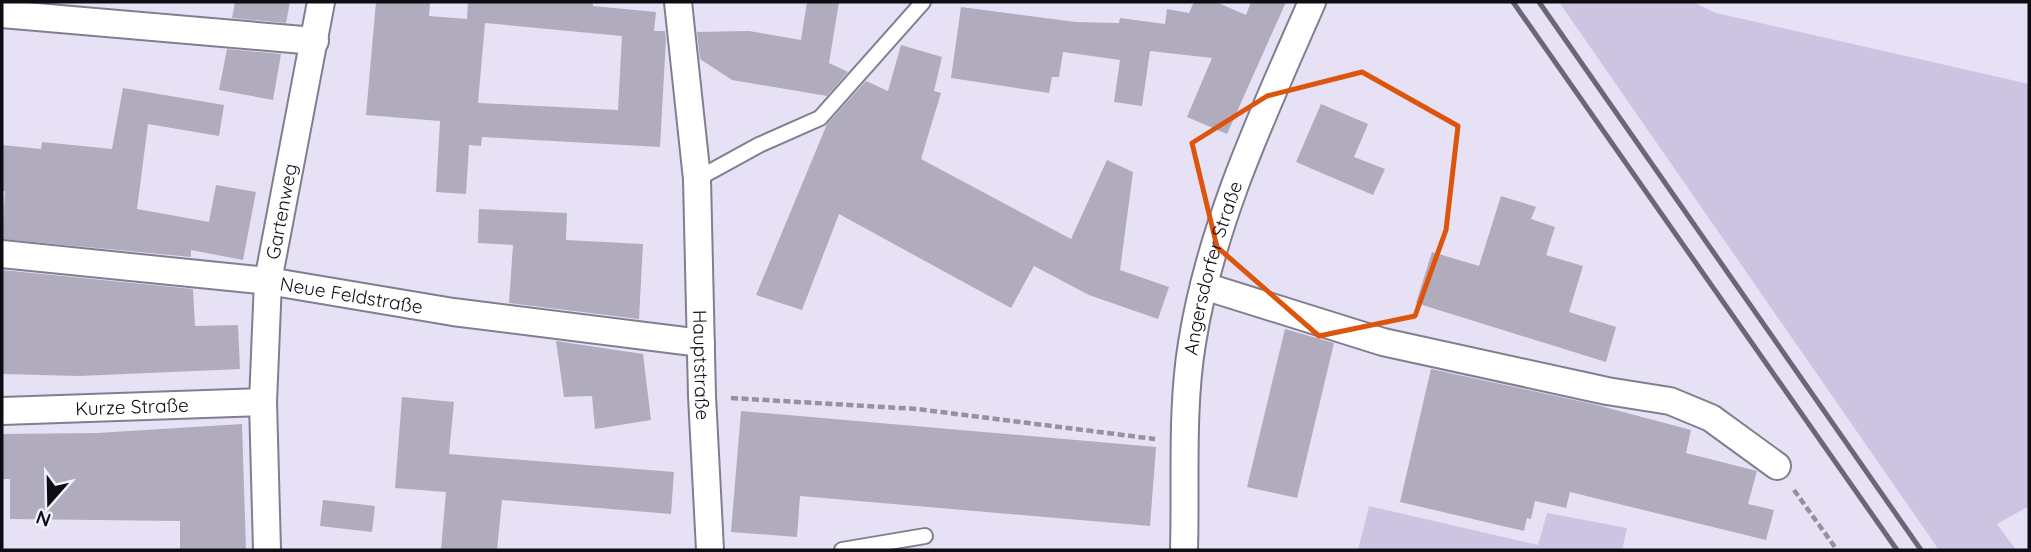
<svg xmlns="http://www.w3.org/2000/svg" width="2031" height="552" font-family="Quicksand,sans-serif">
  <rect width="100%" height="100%" fill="#e6e1f5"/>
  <!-- green -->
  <g fill="#cdc4e2">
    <path d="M1559 2H1693L1716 13 2029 84V506L1997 524 2016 550H1939Z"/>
    <path d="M1369 506 1538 545 1547 513 1627 528 1622 550H1358Z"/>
  </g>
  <!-- building -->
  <g fill="#b1abbe" fill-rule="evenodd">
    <path d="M235 2H290L286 23 232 18Z"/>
    <path d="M376 2H430L429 16 467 19 468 2H593V6L656 12 654 31H665L666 39 660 147 482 137 481 146 469 145 466 194 436 192 440 121 366 115ZM485 23 622 36 618 110 478 103Z"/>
    <path d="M807 2H839L829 63 848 72 827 96 732 80 700 59 697 32 749 31 801 40Z"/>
    <path d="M1194 2H1216L1246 15 1251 2H1286L1227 134 1187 117 1212 58 1150 51 1142 106 1114 102 1120 60 1063 52 1059 77H1052L1049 93 951 78 961 7 1076 22 1119 23 1120 18 1165 24 1167 9 1189 13Z"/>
    <path d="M901 45 942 57 934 91 941 93 921 159 1071 239 1107 160 1133 172 1120 270 1169 287 1158 319 1089 295 1034 266 1011 308 839 214 802 310 756 295 827 124 866 81 888 91Z"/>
    <path d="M227 49 281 54 273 100 219 90Z"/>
    <path d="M123 88 224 105 219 136 148 124 137 209 209 222 216 185 256 192 243 260 191 250V257L2 239 5 191H2V145L41 149 42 142 112 149Z"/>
    <path d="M1321 104 1368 124 1354 157 1385 169 1373 195 1296 162Z"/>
    <path d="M1501 196 1536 207 1531 219 1555 227 1546 255 1583 266 1569 312 1616 327 1606 362 1416 303 1432 252 1479 266Z"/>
    <path d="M479 209 567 213 566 240 643 244 639 319 509 303 513 245 478 243Z"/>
    <path d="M2 270 193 289 195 326 238 325 240 369 80 376 2 374Z"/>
    <path d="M1285 329 1334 343 1297 498 1247 487Z"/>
    <path d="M556 341 643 354 651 420 595 429 592 396 564 397Z"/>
    <path d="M1431 369 1593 404 1691 430 1686 453 1757 471 1748 504 1774 510 1766 540 1570 492 1566 508 1535 501 1531 519 1527 518 1524 531 1400 502Z"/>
    <path d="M402 397 454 402 449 454 674 472 671 514 502 500 497 550H441L446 492 395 488Z"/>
    <path d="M741 411 1156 447 1150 526 800 496 797 537 731 532Z"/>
    <path d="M242 424 246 550H180V521L10 519V479H2V434L97 433Z"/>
    <path d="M323 500 375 506 372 532 320 526Z"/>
  </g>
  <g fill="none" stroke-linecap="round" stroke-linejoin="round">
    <!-- lane casing -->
    <g stroke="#827d8f" stroke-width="18">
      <g id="lane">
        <path d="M697 179 759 145 820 118 923 2"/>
        <path d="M842 550 925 536"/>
      </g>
    </g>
    <!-- street casing -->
    <g stroke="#827d8f" stroke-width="30">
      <g id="street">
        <path id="s1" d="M678 2 697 179 702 396 710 550"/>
        <path d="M2 14 315 41"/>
        <path id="s2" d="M2 254 268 281 453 312 701 343"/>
        <path d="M1204 286 1383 342 1607 391 1670 401 1711 418 1777 466"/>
        <path id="s3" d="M2 411 263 402"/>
        <path id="s4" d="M267 550 263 402 268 281 321 2"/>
        <path id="s5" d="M1184 550C1186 482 1181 410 1192 343 1211 223 1264 112 1312 2"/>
      </g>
    </g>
    <!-- path -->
    <g stroke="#9591a0" stroke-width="4.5" stroke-dasharray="7 3.5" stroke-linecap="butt">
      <path d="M731 398 917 409 1155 439"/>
      <path d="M1794 490 1837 550"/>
    </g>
    <!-- lane -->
    <use href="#lane" stroke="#fff" stroke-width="14"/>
    <!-- street -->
    <use href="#street" stroke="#fff" stroke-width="26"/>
    <!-- rail -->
    <g stroke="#6b6774" stroke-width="5">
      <path d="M1513 2 1897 550"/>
      <path d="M1539 2 1921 550"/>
    </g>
  </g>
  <!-- marked area -->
  <path fill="none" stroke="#dd550c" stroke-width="5" stroke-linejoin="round" d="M1362 72 1458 126 1446 230 1415 316 1319 336 1217 247 1192 143 1267 96Z"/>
  <g text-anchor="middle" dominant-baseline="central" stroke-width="5" stroke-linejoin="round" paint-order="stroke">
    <!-- street labels -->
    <g font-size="19" fill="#0f0d14" stroke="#f3efff">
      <text stroke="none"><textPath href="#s4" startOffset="340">Gartenweg</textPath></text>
      <text stroke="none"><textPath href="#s5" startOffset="285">Angersdorfer Straße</textPath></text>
      <text stroke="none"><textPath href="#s2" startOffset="352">Neue Feldstraße</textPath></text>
      <text stroke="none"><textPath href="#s1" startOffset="364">Hauptstraße</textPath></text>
      <text stroke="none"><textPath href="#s3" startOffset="130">Kurze Straße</textPath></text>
    </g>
  </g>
  <!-- border -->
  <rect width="2031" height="552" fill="none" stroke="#0f0d14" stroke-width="7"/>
  <!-- north arrow -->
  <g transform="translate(49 503) rotate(200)" stroke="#f3efff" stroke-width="5" paint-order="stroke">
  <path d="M0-5L12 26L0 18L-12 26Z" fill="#0f0d14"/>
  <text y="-10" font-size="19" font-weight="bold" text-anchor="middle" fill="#0f0d14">N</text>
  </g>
</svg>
